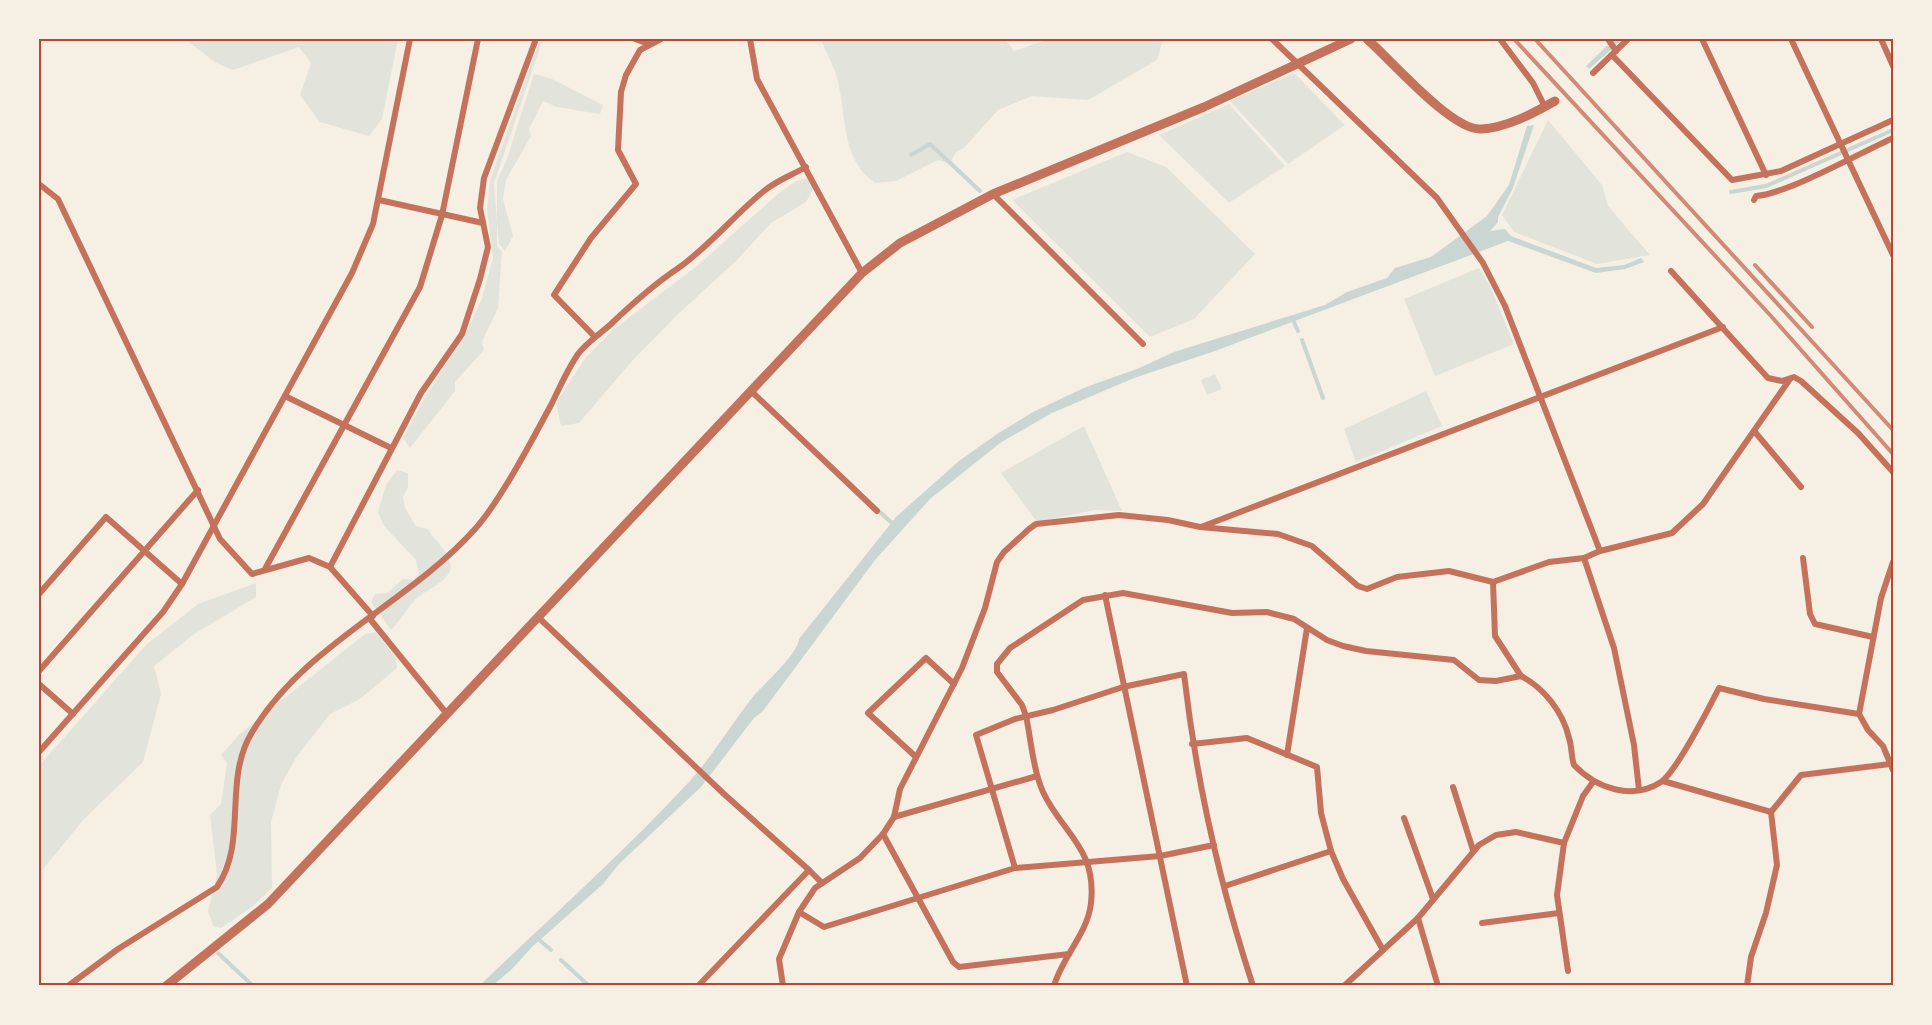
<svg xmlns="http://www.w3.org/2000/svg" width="1932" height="1025" font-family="Ubuntu,sans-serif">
  <rect width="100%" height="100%" fill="#f6efe4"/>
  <!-- green -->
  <g fill="#e2e4dc">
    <path d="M185 39H398L382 119 369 136 320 122 300 95 311 63 299 47 233 70 216 63Z"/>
    <path d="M540 39H543L494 183 497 222V181L507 159 534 74 552 79 603 105 600 114 557 107 543 101 529 129 531 136 506 180 503 199 513 236 505 251 499 244 497 223V246L502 252 498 308 482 342 484 350 455 382V391L410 448 403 438 424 399 469 327 482 298 493 258 487 209 490 180Z"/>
    <path d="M821 39H1005L1014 51 1050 39H1163L1157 60 1088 100 1032 96 998 110 964 148 956 152 950 164 938 160 896 181 875 183C841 159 847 119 838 82 835 68 826 53 821 39Z"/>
    <path d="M1294 73 1345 125 1288 164 1230 101Z"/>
    <path d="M1229 104 1285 166 1229 203 1159 135Z"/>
    <path d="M1548 120 1602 185 1608 206 1650 255 1597 264 1514 232 1502 215Z"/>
    <path d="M1127 152 1166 167 1255 254 1194 319 1150 337 1012 200Z"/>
    <path d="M808 178 814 188 806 202 771 223 736 261 678 314 632 361 579 423 561 426 556 403 586 357 614 329 697 266 779 193 796 181Z"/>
    <path d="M1479 268 1490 286 1514 344 1435 376 1404 299Z"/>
    <path d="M1215 374 1222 389 1207 395 1201 380Z"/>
    <path d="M1426 391 1442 426 1356 462 1344 429Z"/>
    <path d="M1084 426 1122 511 1095 510 1037 522 1001 473Z"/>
    <path d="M397 470 408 473V487L403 497 405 508 416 526 428 529C435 542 447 548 450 563 455 581 423 590 414 601 406 610 400 621 391 630L371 602 375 594 387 593 403 579 414 580 419 574 416 560 384 526 378 512 386 485Z"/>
    <path d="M256 583V597L194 634 154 666 161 694 143 762 84 819 39 874V766L146 645 198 604Z"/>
    <path d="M376 632 396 658 397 668 360 699 330 714 297 756 281 785 271 822 272 888 253 906 221 928 213 926 208 911 217 875 210 815 221 804 227 763 221 755 241 733 365 634Z"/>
  </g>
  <!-- water -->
  <g fill="#c9d6d2">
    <path d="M1614 39H1623L1589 69 1586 66Z"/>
    <path d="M1534 125 1513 188 1498 217V222L1490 231 1505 229 1511 236 1596 268 1624 265 1641 258 1644 262 1625 269 1596 273 1508 241 1215 351 1134 378 1052 413 1000 443 930 499 875 560 763 711 754 718 701 787 619 864 603 884 533 946 511 970 492 986H479C550 918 622 854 689 782 712 757 730 726 752 698 764 683 797 656 799 639L896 517 959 461 997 434 1033 412 1086 387 1137 369 1174 352 1325 305 1347 292 1387 278 1395 268 1431 257 1487 216 1509 185 1527 126Z"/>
  </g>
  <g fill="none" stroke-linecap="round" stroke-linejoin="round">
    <!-- stream -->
    <g stroke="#c9d6d2" stroke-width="4">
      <path d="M911 155 930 144 980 191"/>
      <path d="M1731 192 1766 186 1893 130"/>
      <path d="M1293 320 1298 331"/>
      <path d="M1302 340 1323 398"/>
      <path d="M880 512 893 524"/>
      <path d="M537 938 551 950"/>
      <path d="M218 953 253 986"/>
      <path d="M561 960 589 986"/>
    </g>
    <!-- minor -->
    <g stroke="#c5725c" stroke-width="6">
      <path d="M635 39 649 44"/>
      <path d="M750 39 757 79 862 273"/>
      <path d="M1272 39 1437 198 1483 263 1505 306 1600 551"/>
      <path d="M1500 39 1533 83 1545 107"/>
      <path d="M1608 39 1616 51"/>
      <path d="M1702 39 1766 175"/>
      <path d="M1791 39 1893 255"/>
      <path d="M1881 39 1893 66"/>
      <path d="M1612 55 1732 180 1781 171 1893 120"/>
      <path d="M1593 73 1628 39"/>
      <path d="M39 184 58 199 220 539 252 574 309 558 330 567 373 616"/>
      <path d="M993 194 1143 344"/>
      <path d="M379 200 483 223"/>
      <path d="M1754 200 1756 196C1787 194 1862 152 1893 138"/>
      <path d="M1671 271 1768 378 1782 381 1794 377 1801 381 1858 433 1893 472"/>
      <path d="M595 337 554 295 591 238 636 184 618 150 621 92 626 75 640 50 661 39"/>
      <path d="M751 391 877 511"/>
      <path d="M285 396 391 448"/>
      <path d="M1755 432 1801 487"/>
      <path d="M1201 527 1723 327"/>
      <path d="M1584 558 1614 648 1634 745 1639 790"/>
      <path d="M1803 558 1810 614 1815 624 1873 637"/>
      <path d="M330 567 421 393 462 334 480 279 488 247 480 208 484 178 536 39"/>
      <path d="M265 569 420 287 442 215 478 39"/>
      <path d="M1493 582 1495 636 1521 676"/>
      <path d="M39 594 106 517 182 584"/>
      <path d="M1105 595 1187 986"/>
      <path d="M538 617 724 794 809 870 698 986"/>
      <path d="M370 619 447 714"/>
      <path d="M39 671 198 490"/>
      <path d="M39 684 73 714"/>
      <path d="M1859 714 1881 598 1893 562"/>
      <path d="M1192 744 1247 738 1317 767 1321 813 1331 851"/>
      <path d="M39 752 163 612 182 584 352 273 373 224 410 39"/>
      <path d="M1287 755 1307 628"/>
      <path d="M915 756 868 713 926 658 954 684"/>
      <path d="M1663 781 1771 812"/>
      <path d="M1453 787 1473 850"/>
      <path d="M894 817 1037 776"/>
      <path d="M1404 818 1433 899"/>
      <path d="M883 834 953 962 959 967 1069 954"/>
      <path d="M1564 843 1583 796 1593 782"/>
      <path d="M1015 868 976 735 1015 719 1053 710 1123 687 1184 674C1196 780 1220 885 1253 986"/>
      <path d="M809 870 822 883"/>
      <path d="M1225 886 1331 851 1343 879 1383 950"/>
      <path d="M799 912 824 927 1015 868 1160 856 1214 845"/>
      <path d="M1418 918 1438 986"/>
      <path d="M1482 923 1559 913"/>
      <path d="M68 986 118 949 217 887C248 842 223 782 251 734 303 645 408 604 475 529 501 500 532 440 551 405 560 387 567 370 578 354 587 342 600 334 611 324 632 304 653 285 677 269 709 247 734 215 764 191 776 181 792 175 806 167"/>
      <path d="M783 986 779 959 799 912 815 888 860 858 883 834 894 817 900 789 962 668 985 608 997 562 1004 552 1029 529 1036 524 1119 515 1168 520 1200 527 1278 534 1312 546 1358 586 1367 589 1397 577 1449 571 1493 582 1549 562 1584 558 1600 551 1672 533 1703 504 1790 379"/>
      <path d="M1054 986C1062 957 1088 933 1091 903 1097 848 1062 833 1043 792 1033 769 1031 740 1026 716L1022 705 997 672V664L1010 648 1083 600 1123 593 1232 613 1267 612 1294 619 1327 640 1343 646 1366 651 1454 660 1479 680 1496 681 1521 676C1544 688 1563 712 1569 738 1572 747 1571 756 1574 765 1596 788 1632 801 1661 782 1676 772 1710 706 1719 688L1764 699 1859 714 1868 730 1883 746 1893 770"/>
      <path d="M1344 986 1418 918 1479 845 1496 835 1516 832 1564 843 1557 895 1568 971"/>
      <path d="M1747 986 1751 957 1766 913 1777 865 1771 812 1801 775 1890 764"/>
    </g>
    <!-- tertiary -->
    <g stroke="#c5725c" stroke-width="9">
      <path d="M1367 39C1391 60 1452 131 1481 129 1506 128 1534 113 1555 101"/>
      <path d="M166 986 268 904 862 273 900 243 993 194 1204 107 1351 39"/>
    </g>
    <!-- rail -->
    <g stroke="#cf8b77" stroke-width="4">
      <path d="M1514 39 1771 316 1893 454"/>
      <path d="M1535 39 1893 430"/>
      <path d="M1755 265 1812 327"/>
    </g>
  </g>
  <!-- border -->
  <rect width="1932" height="1025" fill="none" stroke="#f6efe4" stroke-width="81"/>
  <rect x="40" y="40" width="1852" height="944" fill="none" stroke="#b5482f" stroke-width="2"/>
</svg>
